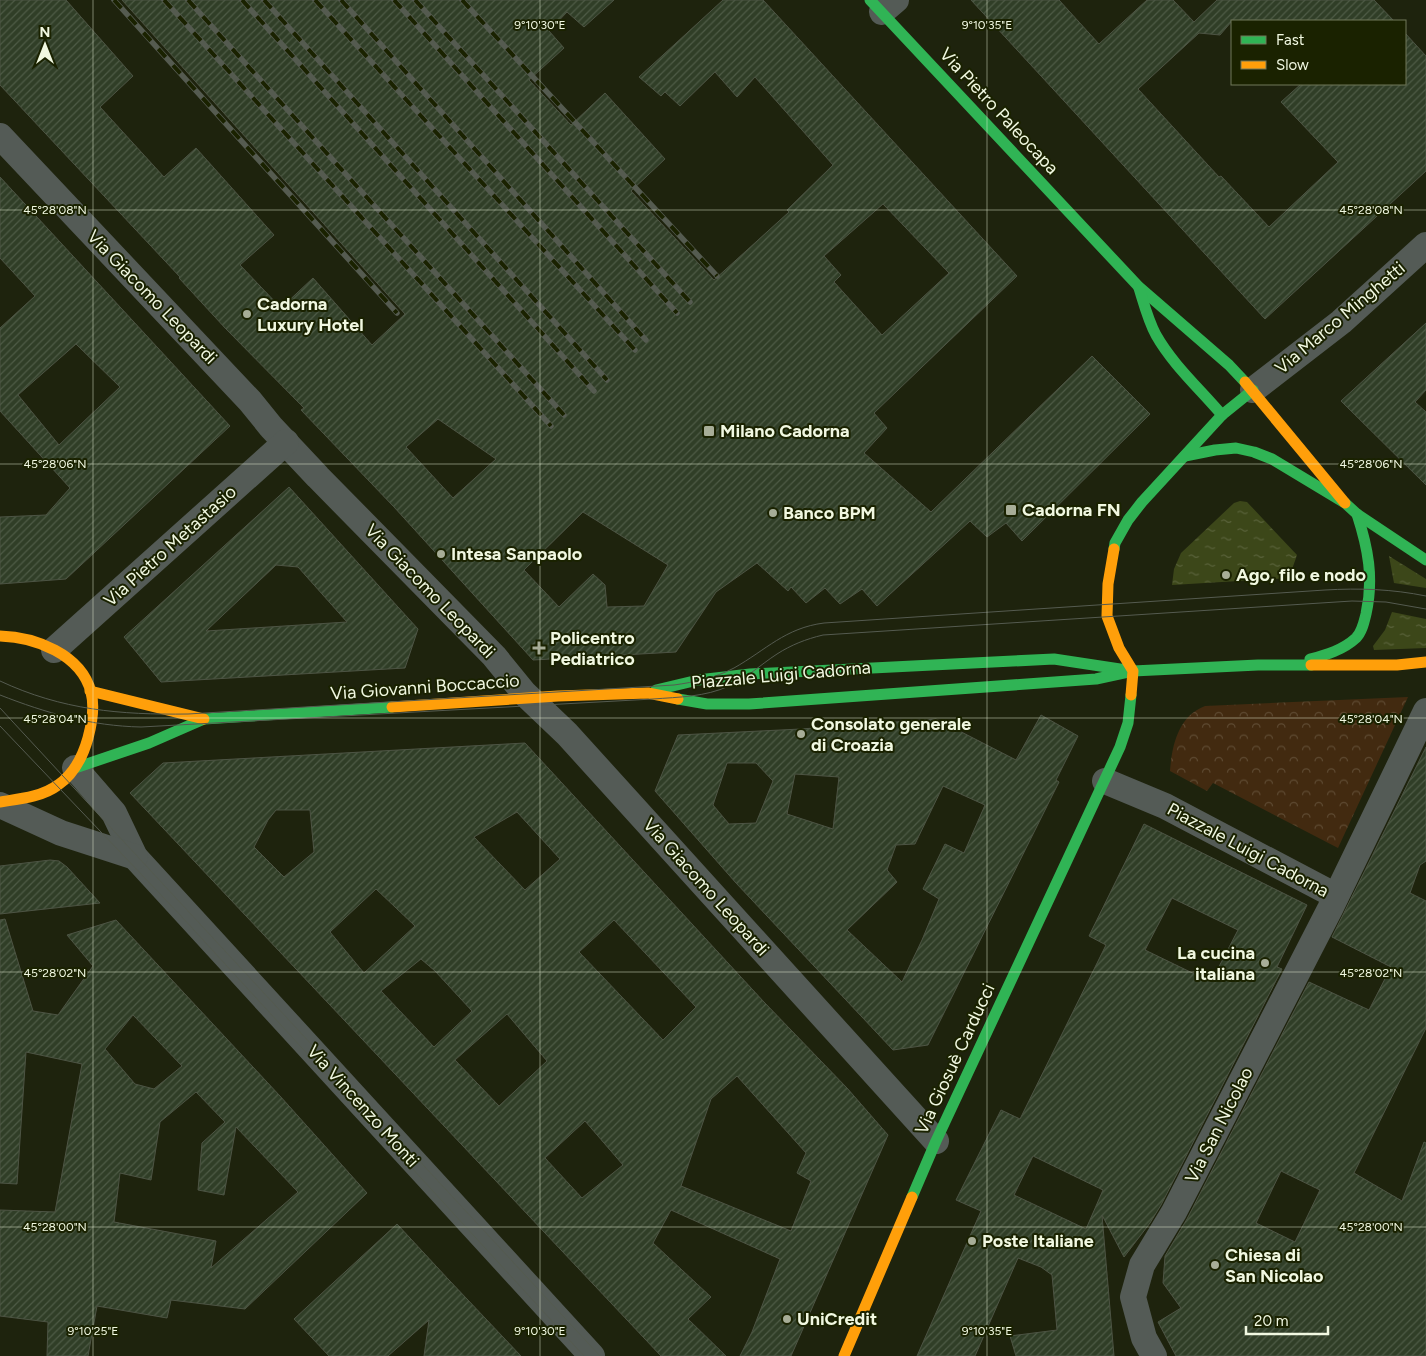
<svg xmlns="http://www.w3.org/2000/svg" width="1426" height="1356" font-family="Figtree,sans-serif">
  <defs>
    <pattern id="park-crowns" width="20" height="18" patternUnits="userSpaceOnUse" patternTransform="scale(1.25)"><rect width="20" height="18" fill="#422a10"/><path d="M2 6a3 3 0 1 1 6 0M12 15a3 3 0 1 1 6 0" fill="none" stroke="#5e4a32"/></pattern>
    <pattern id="water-ripples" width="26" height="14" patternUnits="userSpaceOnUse" patternTransform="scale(1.25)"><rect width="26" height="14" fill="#3c4719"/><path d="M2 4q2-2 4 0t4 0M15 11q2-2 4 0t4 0" fill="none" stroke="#59623a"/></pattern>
    <pattern id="building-hatch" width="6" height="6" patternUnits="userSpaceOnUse" patternTransform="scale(1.25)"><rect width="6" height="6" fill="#303e27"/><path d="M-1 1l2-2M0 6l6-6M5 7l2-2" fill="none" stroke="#4e5b46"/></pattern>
  </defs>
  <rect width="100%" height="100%" fill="#1e230d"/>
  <!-- park -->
  <path fill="url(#park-crowns)" d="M1408 697 1338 848 1213 783 1207 791 1170 771C1172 746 1178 716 1205 706Z"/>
  <!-- water -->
  <g fill="url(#water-ripples)">
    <path d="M1240 501 1247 502 1297 555 1289 578 1172 585 1174 569 1181 553 1234 503Z"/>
    <path d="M1389 556 1426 579V588L1394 583Z"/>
    <path d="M1392 612 1426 619V648L1374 650 1373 646 1385 630Z"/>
  </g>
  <!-- building -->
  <g fill="url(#building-hatch)" stroke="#4d5444" fill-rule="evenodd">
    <path d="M0 0H66L133 76 100 107 164 177 196 148 274 235 240 265 281 308 313 278 372 345 405 314 122 0H614L584 27 567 12 549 31 564 48 529 80 571 125 605 93 665 159 631 191 714 280 789 212 787 210 833 165 755 77 737 97 715 72 680 106 665 92 661 96 639 77 723 0H763L1017 276 874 413 887 428 864 453 931 512 1092 356 1150 414 1022 541 1006 523 987 537 970 521 877 606 862 589 840 604 825 588 806 603 791 587 788 591 757 563 716 592 676 652 533 660 394 507 301 410 304 408 226 329 179 278 180 277 0 85ZM883 204 949 273 882 335 834 282 841 275 824 256ZM438 419 496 459 453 498 406 447ZM583 512 668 565 644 606 607 607 605 585 593 574 559 607 524 570Z"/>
    <path d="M971 0H1059L1099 44 1147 0H1173L1194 22 1217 0H1374L1394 21H1232L1220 35 1199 33 1138 89 1219 177 1221 176 1269 227 1338 162 1281 102 1301 84H1405V33L1426 56V171L1265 319Z"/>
    <path d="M0 177 230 426 66 579 0 584V517L46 515 70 488 0 411V328L35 296 0 258ZM76 344 120 387 59 445 18 395Z"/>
    <path d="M1426 323V390L1415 402 1426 412V485L1341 401Z"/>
    <path d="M289 487 418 629 405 668 161 682 124 637ZM276 565 298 567 347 622 206 631Z"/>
    <path d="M1041 715 1078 736 1056 780 1059 782 928 1045 893 1050 736 883 655 791 678 735 801 729 936 719 1016 760ZM727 763H756L773 781 756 823 729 824 713 805ZM795 774 839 777 833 829 787 814ZM943 786 985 805 964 853 945 844 923 889 939 899 922 940 902 982 847 930 897 882 887 870 896 845 915 844Z"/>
    <path d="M525 743 764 1002 847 1088 888 1135 791 1356H740L752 1332 780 1259 671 1210 653 1243 711 1297 688 1319 726 1356H661L130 793 163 763ZM276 810H310L314 852 284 877 254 847 268 820ZM517 812 560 859 525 890 474 837ZM376 889 415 926 364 973 330 932ZM614 920 696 1007 663 1040 579 952ZM421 959 435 971 472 1011 434 1047 381 991ZM507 1014 547 1061 499 1106 455 1060ZM737 1076 806 1153 797 1173 811 1181 791 1231 681 1186 711 1099ZM585 1121 623 1165 582 1198 545 1158Z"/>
    <path d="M1426 747V861L1420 865 1410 893 1426 901V1028L1354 1173 1402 1201 1424 1142 1426 1143V1356H1176L1158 1322 1181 1308 1163 1283 1165 1256 1187 1219 1309 982 1369 1010 1391 967 1332 937ZM1281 1171 1320 1190 1295 1242 1256 1223Z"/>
    <path d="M1144 824 1307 905 1277 967 1282 969 1161 1205 1150 1223 1124 1257 1102 1215 1114 1356H1016L1010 1336 1057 1330 1052 1275 1041 1267 1018 1258 975 1356H917L981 1211 956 1200 1001 1110 1020 1119 1106 945 1089 936ZM1172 898 1238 930 1211 982 1145 950ZM1033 1156 1103 1190 1086 1229 1014 1195Z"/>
    <path d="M50 860 59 861 67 867 100 903 0 914V866Z"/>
    <path d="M5 919 33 1011 58 1015 93 966 67 935 116 920 280 1096 367 1193 245 1309 171 1300 167 1318 97 1306 88 1356H47L48 1322 0 1316V1210L55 1212 82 1064 26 1052 17 1184 0 1183V920ZM133 1015 182 1066 154 1089 135 1084 105 1049ZM196 1092 225 1122 202 1143 198 1190 224 1195 236 1127 298 1192 211 1268 216 1241 114 1222 120 1173 151 1180 160 1122Z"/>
    <path d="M397 1224 449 1280 521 1356H424L429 1320 388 1356H329L294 1319Z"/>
  </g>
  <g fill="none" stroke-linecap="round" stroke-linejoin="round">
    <!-- street -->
    <g stroke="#545b56" stroke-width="26">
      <path d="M882 12 896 0"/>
      <path d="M0 136 250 401 271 427 318 477 494 656 524 693 567 734 936 1141"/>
      <path d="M1253 390 1341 322 1426 245"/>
      <path d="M54 650 286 442"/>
      <path d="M75 768 114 813 135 857 592 1356"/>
      <path d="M1105 781 1165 806 1336 896"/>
      <path d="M0 805 61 833 135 857"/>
      <path d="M1154 1356 1144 1338 1133 1297 1142 1265 1174 1212 1330 909 1426 711"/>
    </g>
    <!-- fast -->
    <g stroke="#30b455" stroke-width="11">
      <path d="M870 0 1139 287 1229 365 1245 382"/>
      <path d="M1139 288C1144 304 1148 320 1156 335 1173 365 1200 389 1222 415"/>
      <path d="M1185 456 1215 450 1236 448 1254 452 1272 459 1345 503 1357 514 1426 560"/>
      <path d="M1114 549 1115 543 1128 520 1142 502 1222 415 1253 390"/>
      <path d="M1310 659C1326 655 1343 650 1356 638 1362 632 1364 622 1366 614 1374 578 1368 548 1357 514"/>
      <path d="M656 690 698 680 750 674 1054 659 1133 671 1258 665H1311"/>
      <path d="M678 699 707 704H749L1096 679 1133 671"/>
      <path d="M75 768 149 743 204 719 392 707"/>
      <path d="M912 1197 936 1141 1120 747 1128 723 1131 695"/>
    </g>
    <!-- slow -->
    <g stroke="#ff9f0a" stroke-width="11">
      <path d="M1245 382 1345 503"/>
      <path d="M1114 549 1108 584 1107 616 1119 648 1133 671 1131 695"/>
      <path d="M0 636C35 637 81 654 91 692 95 707 92 723 88 738 83 756 74 774 58 785 42 797 19 799 0 802"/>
      <path d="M1311 665H1397L1426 662"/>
      <path d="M90 691 204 719"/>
      <path d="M392 707 558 696 648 693 678 699"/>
      <path d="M844 1356 912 1197"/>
    </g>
    <!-- tram -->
    <g stroke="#555b50" stroke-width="1">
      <path d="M0 681C62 710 120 715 188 714L674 685C695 682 715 678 734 668 766 650 785 628 824 623L1325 590C1359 588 1392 589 1426 596"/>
      <path d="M0 695C46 713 91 726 141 727L653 699C679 697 705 697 729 686 747 678 760 665 777 654 791 645 806 639 823 635L1352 601 1386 602 1426 609"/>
      <path d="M0 708 600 1356"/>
      <path d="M0 726 182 917 584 1356"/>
    </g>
    <!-- rail casing -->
    <g stroke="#555b50" stroke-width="5.5">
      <g id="rail">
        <path d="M114 0 397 313"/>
        <path d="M164 0 551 426"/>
        <path d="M188 0 564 415"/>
        <path d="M242 0 594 391"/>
        <path d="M264 0 607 380"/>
        <path d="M315 0 635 350"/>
        <path d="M341 0 646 340"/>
        <path d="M394 0 677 313"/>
        <path d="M415 0 690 302"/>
        <path d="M462 0 717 276"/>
      </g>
    </g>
    <!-- rail -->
    <use href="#rail" stroke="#1a2200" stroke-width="4" stroke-dasharray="11" stroke-linecap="butt"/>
  </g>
  <!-- ticks -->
  <path fill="none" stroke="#f1f8e1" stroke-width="1" stroke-opacity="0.45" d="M93 0V1356M540 0V1356M987 0V1356M0 210H1426M0 464H1426M0 718H1426M0 972H1426M0 1227H1426"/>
  <!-- markers -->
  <g fill="#a7ad97" stroke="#1a2200" stroke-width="2">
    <circle cx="247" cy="314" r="5"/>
    <rect x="703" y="425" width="12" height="12" rx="2.5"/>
    <rect x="1005" y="504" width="12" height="12" rx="2.5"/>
    <circle cx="773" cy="513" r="5"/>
    <circle cx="441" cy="554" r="5"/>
    <circle cx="1226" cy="575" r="5"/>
    <path d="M536.5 640.5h5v5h5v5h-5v5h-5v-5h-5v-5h5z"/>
    <circle cx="801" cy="734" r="5"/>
    <circle cx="1265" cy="963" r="5"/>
    <circle cx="972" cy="1241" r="5"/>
    <circle cx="1215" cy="1265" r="5"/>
    <circle cx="787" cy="1319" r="5"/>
  </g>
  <g text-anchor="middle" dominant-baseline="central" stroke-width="4" stroke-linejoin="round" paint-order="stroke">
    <!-- street labels -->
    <g font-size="18" fill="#f1f8e1" stroke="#1a2200">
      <text transform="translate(999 111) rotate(47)">Via Pietro Paleocapa</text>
      <text transform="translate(152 297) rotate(46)">Via Giacomo Leopardi</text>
      <text transform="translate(1340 318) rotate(-40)">Via Marco Minghetti</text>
      <text transform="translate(170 546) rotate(-42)">Via Pietro Metastasio</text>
      <text transform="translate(430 591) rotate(46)">Via Giacomo Leopardi</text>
      <text transform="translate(781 675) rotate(-5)">Piazzale Luigi Cadorna</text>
      <text transform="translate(425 687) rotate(-4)">Via Giovanni Boccaccio</text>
      <text transform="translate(1248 850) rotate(28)">Piazzale Luigi Cadorna</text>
      <text transform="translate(706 887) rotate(48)">Via Giacomo Leopardi</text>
      <text transform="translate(955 1059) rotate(-65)">Via Giosuè Carducci</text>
      <text transform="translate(363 1106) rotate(48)">Via Vincenzo Monti</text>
      <text transform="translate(1219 1125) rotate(-63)">Via San Nicolao</text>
    </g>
    <!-- poi labels -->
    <g font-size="18" font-weight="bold" fill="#f1f8e1" stroke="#1a2200" text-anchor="start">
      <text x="257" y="304">Cadorna<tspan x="257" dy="21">Luxury Hotel</tspan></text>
      <text x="720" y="431">Milano Cadorna</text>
      <text x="1022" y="510">Cadorna FN</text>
      <text x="783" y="513">Banco BPM</text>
      <text x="451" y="554">Intesa Sanpaolo</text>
      <text x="1236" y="575">Ago, filo e nodo</text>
      <text x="550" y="638">Policentro<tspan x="550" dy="21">Pediatrico</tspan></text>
      <text x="811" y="724">Consolato generale<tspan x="811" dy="21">di Croazia</tspan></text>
      <text x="1255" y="953" text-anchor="end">La cucina<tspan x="1255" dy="21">italiana</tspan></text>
      <text x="982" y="1241">Poste Italiane</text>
      <text x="1225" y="1255">Chiesa di<tspan x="1225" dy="21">San Nicolao</tspan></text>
      <text x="797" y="1319">UniCredit</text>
    </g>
  </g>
  <g font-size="12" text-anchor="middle" fill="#f1f8e1" stroke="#1a2200" stroke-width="4" stroke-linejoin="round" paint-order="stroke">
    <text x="540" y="29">9°10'30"E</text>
    <text x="987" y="29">9°10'35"E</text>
    <text x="55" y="214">45°28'08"N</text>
    <text x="1371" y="214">45°28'08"N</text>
    <text x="55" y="468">45°28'06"N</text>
    <text x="1371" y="468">45°28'06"N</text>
    <text x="55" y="723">45°28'04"N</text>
    <text x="1371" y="723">45°28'04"N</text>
    <text x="55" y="977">45°28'02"N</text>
    <text x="1371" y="977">45°28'02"N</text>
    <text x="55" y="1231">45°28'00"N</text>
    <text x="1371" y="1231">45°28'00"N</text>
    <text x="93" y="1335">9°10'25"E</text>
    <text x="540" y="1335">9°10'30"E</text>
    <text x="987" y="1335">9°10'35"E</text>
  </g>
  <!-- legend -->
  <rect x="1231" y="20" width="175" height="65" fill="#1a2200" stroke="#70785a"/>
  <rect x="1241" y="36" width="25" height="8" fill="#30b455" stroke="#70785a"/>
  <text x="1276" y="45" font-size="15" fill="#f1f8e1">Fast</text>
  <rect x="1241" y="61" width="25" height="8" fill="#ff9f0a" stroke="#70785a"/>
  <text x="1276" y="70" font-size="15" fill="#f1f8e1">Slow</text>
  <!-- north arrow -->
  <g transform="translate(45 45)" stroke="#1a2200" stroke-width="4" paint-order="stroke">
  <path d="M0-4L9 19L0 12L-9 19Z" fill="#f1f8e1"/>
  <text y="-8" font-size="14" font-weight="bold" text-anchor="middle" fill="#f1f8e1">N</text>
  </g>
  <!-- scale -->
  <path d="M1246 1326v8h82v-8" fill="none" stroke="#f1f8e1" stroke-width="2.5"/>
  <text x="1254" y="1326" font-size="15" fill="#f1f8e1" stroke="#1a2200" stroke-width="4" paint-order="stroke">20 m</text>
</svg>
